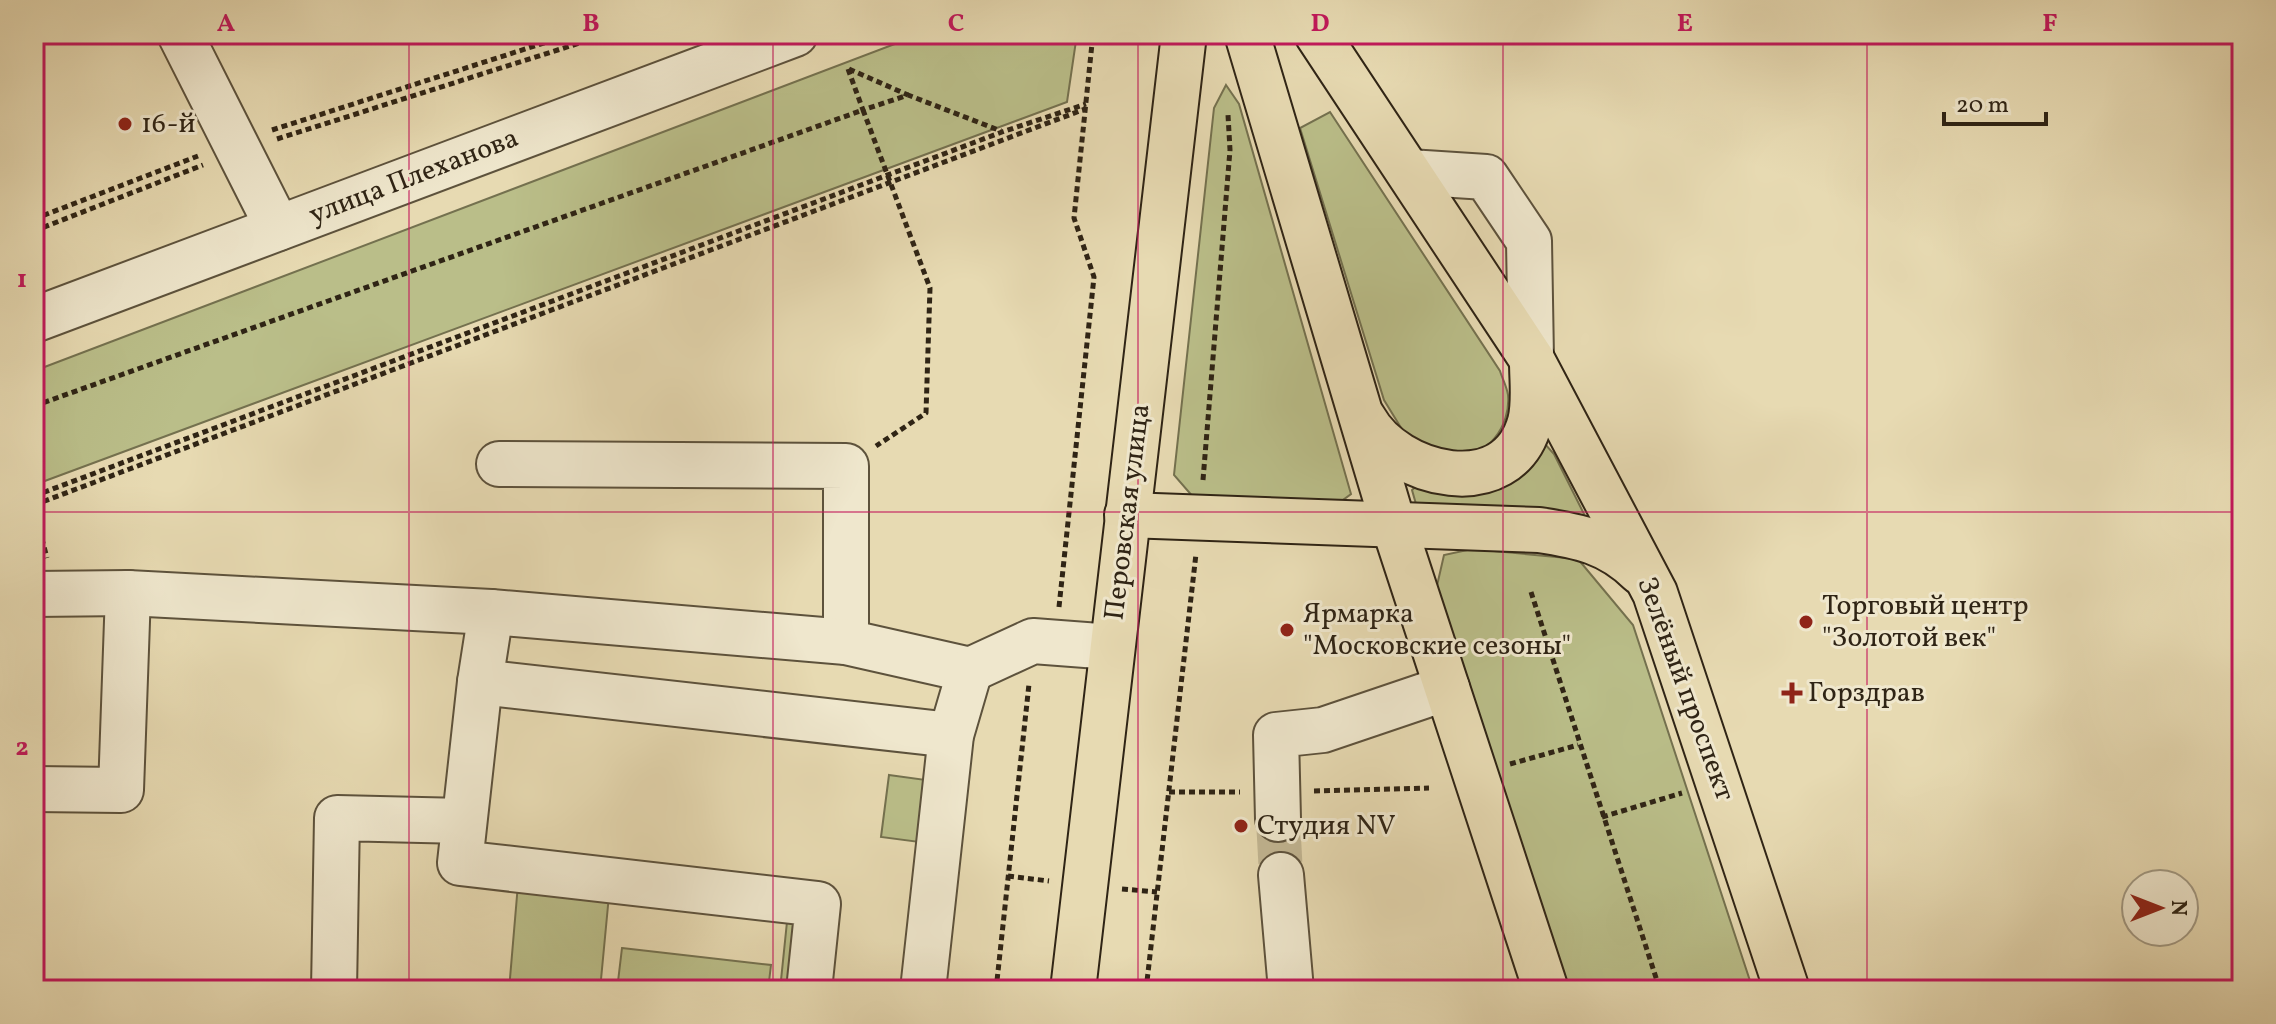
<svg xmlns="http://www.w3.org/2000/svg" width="2276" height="1024" font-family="Vollkorn,serif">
  <rect width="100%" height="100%" fill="#e7dab2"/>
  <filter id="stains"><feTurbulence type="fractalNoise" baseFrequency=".0025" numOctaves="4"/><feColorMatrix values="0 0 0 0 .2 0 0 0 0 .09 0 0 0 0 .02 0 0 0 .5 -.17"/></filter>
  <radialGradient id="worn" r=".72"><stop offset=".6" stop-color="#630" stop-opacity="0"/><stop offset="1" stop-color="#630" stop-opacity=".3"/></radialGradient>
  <!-- green -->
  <g fill="#babe89" stroke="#74714f" stroke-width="2">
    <path d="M921 34H1077L1067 102 34 485V371Z"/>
    <path d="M1226 85 1239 104 1351 494 1328 511 1194 498 1174 475 1214 108Z"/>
    <path d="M1330 112 1500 371C1502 378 1507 387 1508 395 1511 426 1487 460 1453 455 1439 454 1425 447 1411 444L1384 400 1300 128Z"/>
    <path d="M1544 443 1554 454 1586 518 1416 504 1412 490 1419 484Z"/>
    <path d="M1472 549 1578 559 1633 625 1753 990H1567L1436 590 1444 555Z"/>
    <path d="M889 775 926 780 919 842 881 837Z"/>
    <path d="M518 884 609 895 600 990H509Z"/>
    <path d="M788 912 808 914 800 990H780Z"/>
    <path d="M622 948 771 965 768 990H617Z"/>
  </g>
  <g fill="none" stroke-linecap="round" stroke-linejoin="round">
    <!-- minor-tunnel -->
    <path stroke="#c2b693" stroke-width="44" stroke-dasharray="44 22" stroke-linecap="butt" d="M1278 819 1281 875"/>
    <!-- minor casing -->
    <g stroke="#5d523c" stroke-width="48">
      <g id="minor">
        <path d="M180 34 278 228"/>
        <path d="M1409 172 1486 177 1529 241 1531 358"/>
        <path d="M34 320 795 34"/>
        <path d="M499 464 846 466V642"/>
        <path d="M34 594 128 593 491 612 846 642 970 670 1033 641 1112 647"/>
        <path d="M491 612 480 682 460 863 818 904 809 990"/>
        <path d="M480 682 951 735"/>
        <path d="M34 789 121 790 128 593"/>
        <path d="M1278 819 1276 735 1323 730 1447 688"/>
        <path d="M1281 875 1291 990"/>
        <path d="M334 990 337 818 464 821"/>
        <path d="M923 990 951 735 970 670"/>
      </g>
    </g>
    <!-- major casing -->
    <g stroke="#2f2415" stroke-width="48">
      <g id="major">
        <path d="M1247 34 1393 523 1546 990"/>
        <path d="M1317 34 1531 358 1655 593 1787 990"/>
        <path d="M1364 419C1396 477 1508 504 1530 422 1535 403 1532 381 1532 361"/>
        <path d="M1127 515 1539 530C1579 536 1610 542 1640 572"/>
        <path d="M1073 990 1184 34"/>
      </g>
    </g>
    <!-- path -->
    <g stroke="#2f2415" stroke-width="5" stroke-dasharray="6 4" stroke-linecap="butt">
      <path d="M848 69 863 110 908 95 1001 131"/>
      <path d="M849 69 908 95"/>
      <path d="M272 130 572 34"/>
      <path d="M277 139 608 34"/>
      <path d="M34 219 198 156"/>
      <path d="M34 231 203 165"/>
      <path d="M34 406 863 110 930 288 926 413 876 446"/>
      <path d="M1203 480 1230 150 1228 115"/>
      <path d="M34 496 1002 132 1086 104"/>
      <path d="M34 505 1085 109"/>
      <path d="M34 509 47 558"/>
      <path d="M1531 592 1660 990"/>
      <path d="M1059 607 1094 277 1074 218 1093 34"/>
      <path d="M1510 764 1578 745"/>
      <path d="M1314 791 1429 788"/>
      <path d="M1169 792H1240"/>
      <path d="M1602 817 1682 793"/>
      <path d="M1008 876 1049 881"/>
      <path d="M1122 889 1157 892"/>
      <path d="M996 990 1029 684"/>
      <path d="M1146 990 1196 554"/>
    </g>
    <!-- minor -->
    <use href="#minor" stroke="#efe7cd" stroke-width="44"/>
    <!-- major -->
    <use href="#major" stroke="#e7dab2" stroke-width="44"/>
  </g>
  <!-- grid -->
  <path fill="none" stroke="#c2185b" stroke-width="2" stroke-opacity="0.55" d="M409 34V990M773 34V990M1138 34V990M1503 34V990M1867 34V990M34 512H2242"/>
  <!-- markers -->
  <g fill="#8f2418" stroke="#efe7cd" stroke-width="3">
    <circle cx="125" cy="124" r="8"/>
    <circle cx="1806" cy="622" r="8"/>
    <circle cx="1287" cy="630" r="8"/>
    <path d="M1788 681h8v8h8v8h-8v8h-8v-8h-8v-8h8z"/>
    <circle cx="1241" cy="826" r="8"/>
  </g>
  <g text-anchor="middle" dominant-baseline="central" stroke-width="6" stroke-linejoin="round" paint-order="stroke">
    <!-- poi labels -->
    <g font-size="28" fill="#2f2415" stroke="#efe7cd" text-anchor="start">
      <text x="141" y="124">16-й</text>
      <text x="1822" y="606">Торговый центр<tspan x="1822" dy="32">"Золотой век"</tspan></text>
      <text x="1303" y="614">Ярмарка<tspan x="1303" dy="32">"Московские сезоны"</tspan></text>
      <text x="1808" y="693">Горздрав</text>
      <text x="1257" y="826">Студия NV</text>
    </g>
    <!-- street labels -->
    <g font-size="28" fill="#2f2415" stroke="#efe7cd">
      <text transform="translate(414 177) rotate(-21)">улица Плеханова</text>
      <text transform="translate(1128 512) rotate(-83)">Перовская улица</text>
      <text transform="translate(1685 689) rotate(70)">Зелёный проспект</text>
    </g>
  </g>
  <!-- margin -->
  <rect width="2276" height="1024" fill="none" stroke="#e7dab2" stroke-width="88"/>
  <!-- north arrow -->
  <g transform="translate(2160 908) rotate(90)"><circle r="38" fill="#efe7cd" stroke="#a29983" stroke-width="2"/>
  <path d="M0-6L14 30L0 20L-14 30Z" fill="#8f2418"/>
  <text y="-12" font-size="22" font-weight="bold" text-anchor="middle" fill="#2f2415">N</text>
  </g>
  <!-- scale -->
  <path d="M1944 112v12h102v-12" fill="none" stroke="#2f2415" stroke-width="4"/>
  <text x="1956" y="112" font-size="24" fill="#2f2415" stroke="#efe7cd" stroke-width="6" paint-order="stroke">20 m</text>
  <rect x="44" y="44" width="2188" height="936" fill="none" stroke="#c2185b" stroke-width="3"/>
  <g font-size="26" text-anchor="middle" font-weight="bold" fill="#c2185b">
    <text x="226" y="31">A</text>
    <text x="591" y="31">B</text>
    <text x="956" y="31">C</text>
    <text x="1320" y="31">D</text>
    <text x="1685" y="31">E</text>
    <text x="2050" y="31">F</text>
    <text x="22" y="287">1</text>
    <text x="22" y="755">2</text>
  </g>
  <rect width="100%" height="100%" filter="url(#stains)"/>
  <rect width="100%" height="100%" fill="url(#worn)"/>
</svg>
